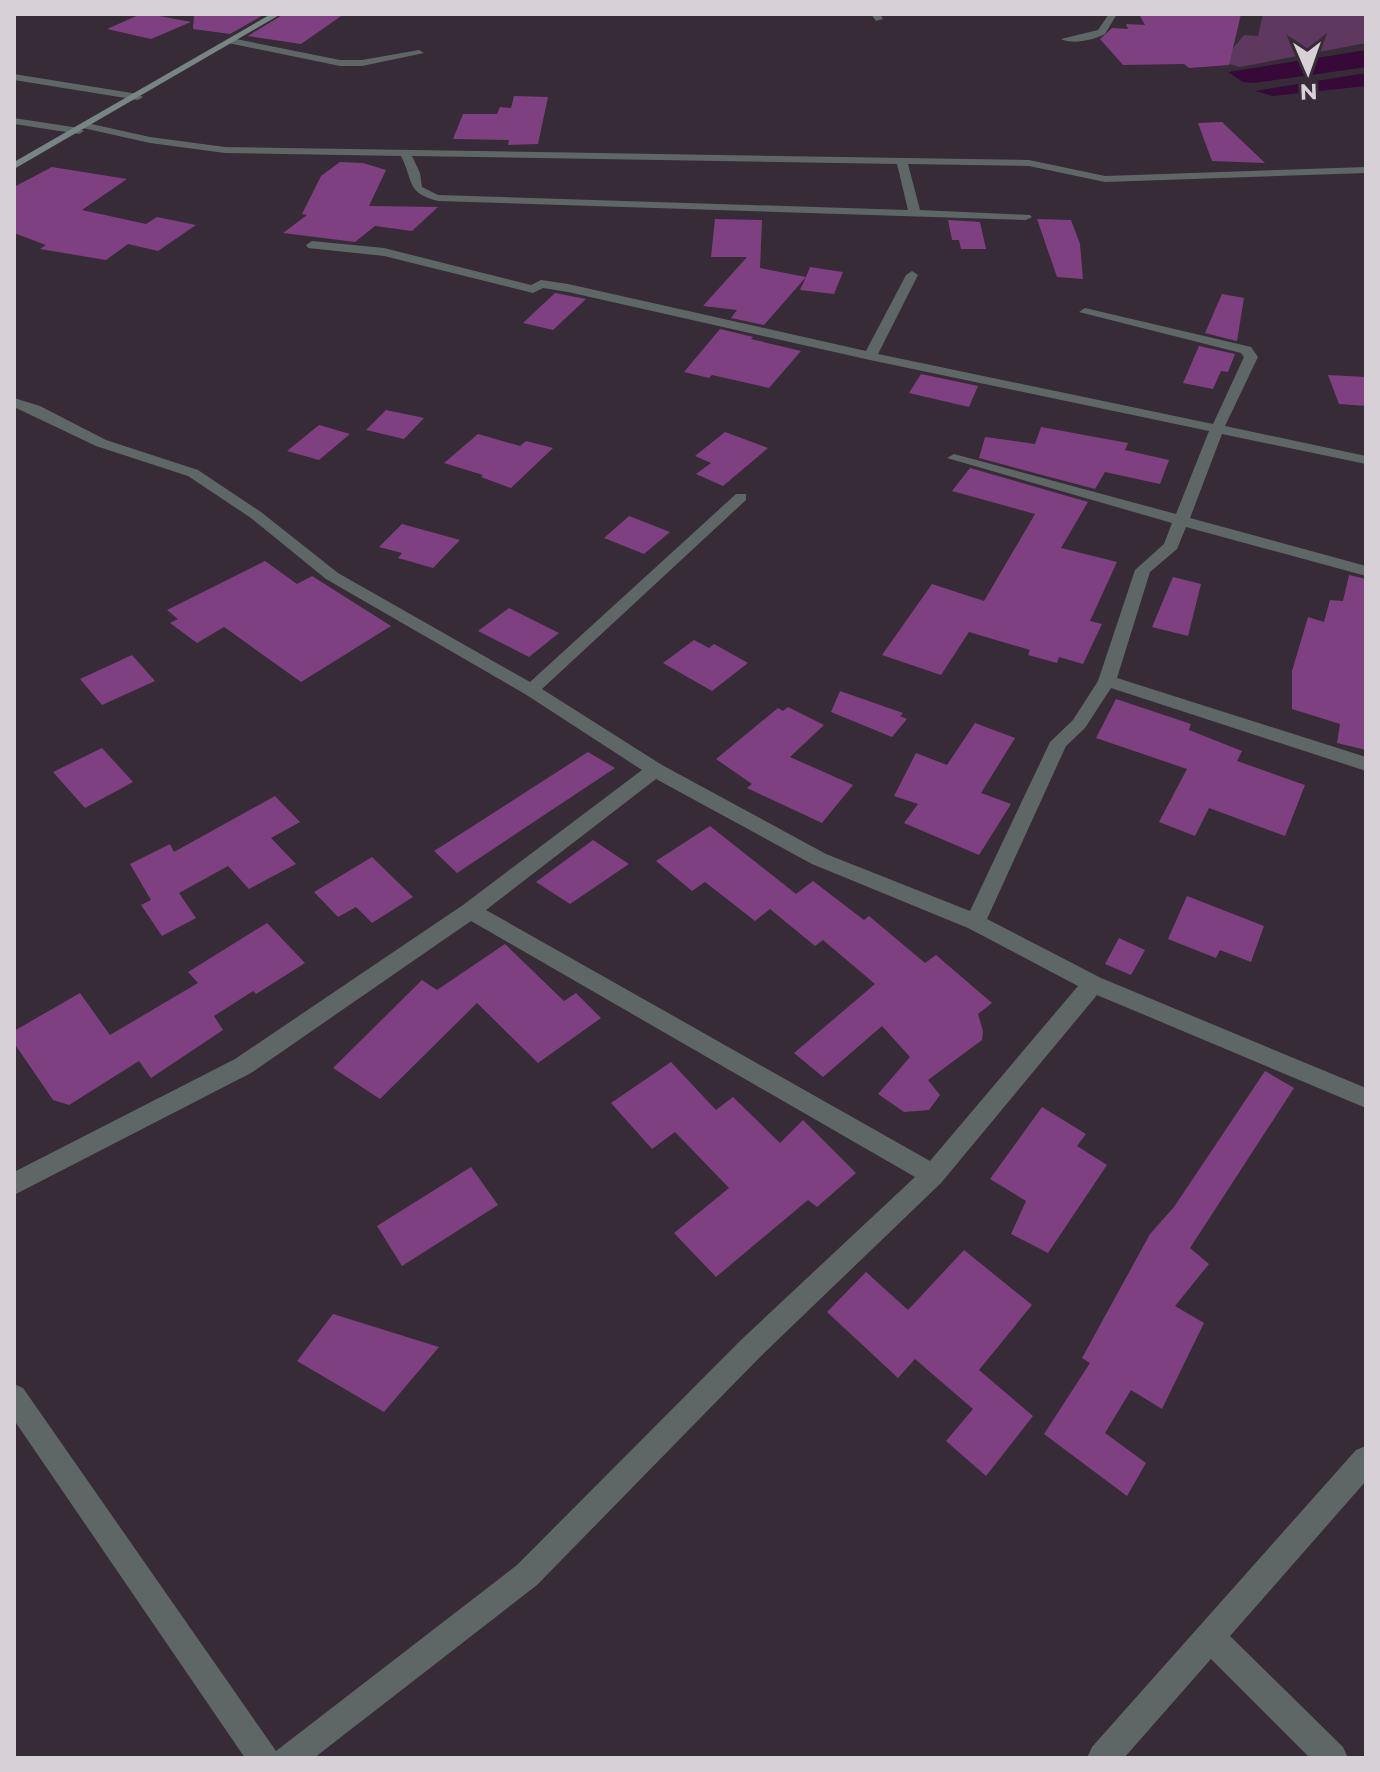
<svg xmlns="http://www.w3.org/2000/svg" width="1380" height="1772" font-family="Montserrat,sans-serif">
  <rect width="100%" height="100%" fill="#372b37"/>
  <!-- green -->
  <path fill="#5f385f" d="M1263 14H1366V43L1240 67 1222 62 1244 35 1258 36Z"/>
  <!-- water -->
  <g fill="#370939">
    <path d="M1366 50V67L1360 68 1254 83 1243 82 1228 72Z"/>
    <path d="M1366 73V86L1273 96 1255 91Z"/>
  </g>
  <!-- building -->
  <g fill="#7e4080">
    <path d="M141 14H149L191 22 151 39 107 29Z"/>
    <path d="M194 14H265L230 34 193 29Z"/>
    <path d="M284 14H344L301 44 248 36Z"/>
    <path d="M1139 14H1241L1229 65 1189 68 1184 64 1123 65 1100 39 1112 28 1128 29 1126 24 1145 25Z"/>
    <path d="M514 96 548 97 538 144 508 145 509 140 453 139 463 114H497L500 107 511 108Z"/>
    <path d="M1222 122 1265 163 1212 161 1198 123Z"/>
    <path d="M340 162 363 163 386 170 369 206 438 207 412 231 375 226 355 242 283 233 307 215 302 214 321 176Z"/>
    <path d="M52 167 127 179 82 210 146 224 157 217 196 225 158 251 128 244 106 260 40 249 46 245 14 233V187Z"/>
    <path d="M715 219 762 220 760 268 806 277 810 267 843 272 834 294 800 290 806 277 764 325 731 318 737 310 703 306 747 257H711Z"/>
    <path d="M1037 219 1071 220 1080 244 1083 279 1057 277Z"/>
    <path d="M948 220 980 222 986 249H961L959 240H952Z"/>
    <path d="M555 293 586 299 553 330 523 323Z"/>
    <path d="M1222 294 1244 298 1237 341 1205 333Z"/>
    <path d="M720 329 753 337 751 339 801 351 769 388 712 375 709 378 684 372Z"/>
    <path d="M1199 346 1235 354 1228 372 1221 371 1213 389 1183 383Z"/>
    <path d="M921 374 978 386 969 407 909 393Z"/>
    <path d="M1328 375 1366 377V406L1339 404Z"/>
    <path d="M386 410 424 418 404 439 366 430Z"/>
    <path d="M319 425 350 434 319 460 287 451Z"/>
    <path d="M1041 427 1128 443 1125 450 1169 460 1160 484 1105 472 1095 489 979 458 985 437 1035 444Z"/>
    <path d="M725 432 768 448 723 486 696 474 711 463 695 456Z"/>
    <path d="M478 434 520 446 526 441 553 448 511 488 481 477 483 475 444 463Z"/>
    <path d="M970 468 1088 502 1061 548 1117 562 1090 621 1102 624 1083 664 1059 657 1057 663 1028 655 1030 650 969 632 941 675 882 655 932 584 984 601 1035 514 952 491Z"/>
    <path d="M629 516 670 532 644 554 604 538Z"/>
    <path d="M402 524 460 540 433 568 398 558 402 553 379 547Z"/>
    <path d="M265 561 297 584 312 576 391 626 301 682 224 627 197 643 170 623 178 619 167 610Z"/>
    <path d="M1349 575 1366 579V750L1337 743 1340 724 1292 709V671L1308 617 1324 622 1330 600 1343 601Z"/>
    <path d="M1173 577 1201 584 1188 636 1152 627Z"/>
    <path d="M509 608 559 633 529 657 478 631Z"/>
    <path d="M694 640 709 648 714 644 748 663 712 691 663 663Z"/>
    <path d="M132 655 155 681 102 705 80 679Z"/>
    <path d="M840 691 903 713 900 716 907 719 892 737 831 712Z"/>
    <path d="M1116 699 1191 724 1189 730 1242 751 1237 761 1305 785 1285 836 1209 808 1195 836 1159 822 1187 769 1096 738Z"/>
    <path d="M788 707 824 725 790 757 853 785 822 823 747 788 752 784 716 759 778 708 783 711Z"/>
    <path d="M975 723 1015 738 981 793 1011 804 979 855 904 823 918 804 894 796 916 753 947 765Z"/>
    <path d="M102 748 133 782 85 808 53 772Z"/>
    <path d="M588 752 615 768 457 873 434 851Z"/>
    <path d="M275 796 300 822 271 838 296 864 249 889 228 866 179 893 196 918 162 936 141 905 151 900 130 864 170 844 174 852Z"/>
    <path d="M710 826 796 894 813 881 864 920 869 916 925 963 936 955 992 1003 978 1014 983 1031 982 1040 928 1080 940 1095 929 1110 904 1112 878 1094 910 1057 882 1026 823 1077 794 1053 875 984 823 940 815 946 770 909 755 921 705 882 692 891 656 861Z"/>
    <path d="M593 840 629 864 570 904 536 882Z"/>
    <path d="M372 857 413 897 372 923 356 907 338 917 314 892Z"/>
    <path d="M1187 896 1264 926 1251 962 1220 950 1216 958 1168 939Z"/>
    <path d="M267 923 305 963 256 994 253 991 214 1016 223 1030 151 1078 139 1061 69 1105 53 1100 14 1043V1031L80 993 110 1035 198 983 188 972Z"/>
    <path d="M1119 938 1145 950 1131 975 1105 964Z"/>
    <path d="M505 944 564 1001 576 993 601 1018 538 1063 477 1003 380 1099 333 1068 422 980 437 990Z"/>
    <path d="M671 1062 716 1110 733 1097 780 1143 803 1120 856 1173 817 1207 808 1200 716 1277 674 1233 729 1188 675 1132 652 1149 611 1103Z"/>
    <path d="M1265 1071 1294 1088 1190 1248 1209 1264 1175 1306 1204 1323 1162 1409 1131 1390 1105 1433 1146 1463 1127 1496 1044 1434 1090 1363 1082 1358 1150 1234 1174 1207Z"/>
    <path d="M1042 1107 1086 1134 1077 1146 1107 1165 1048 1253 1011 1234 1026 1201 990 1179Z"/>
    <path d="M471 1167 498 1205 402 1266 377 1226Z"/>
    <path d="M964 1250 1032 1305 979 1370 1033 1416 986 1476 946 1441 973 1409 915 1359 898 1378 827 1312 866 1272 908 1310Z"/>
    <path d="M333 1314 439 1347 384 1412 297 1361Z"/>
  </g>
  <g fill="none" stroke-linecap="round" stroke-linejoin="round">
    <!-- street -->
    <g fill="#5e6766" fill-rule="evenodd">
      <path d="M871 14H880L883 19 876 21Z"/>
      <path d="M1109 14H1117L1105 34C1093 40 1073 45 1061 39L1098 30Z"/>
      <path d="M231 38 340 60H362L419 50 424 53 362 66H340L228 43Z"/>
      <path d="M14 74 138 94 143 97 138 100 14 80Z"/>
      <path d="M14 118 79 128 84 131 79 134 14 124Z"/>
      <path d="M87 123 150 137 225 147 1029 160 1105 176 1366 167V173L1105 182 1029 166 908 164 920 210 1030 215 1032 217 1026 220 438 201C406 193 414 182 401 156L225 153 150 143 83 128V124ZM412 156 897 164 908 210 438 195 422 187 420 173Z"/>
      <path d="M312 241 384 248 531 285 541 280 568 284 866 351 906 275 912 271 918 275 878 354 1213 424 1244 357 1241 353 1079 312 1085 308 1251 347 1258 357 1225 426 1366 456V464L1222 434 1190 518 1366 566V576L1186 527 1177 549 1150 572 1117 678 1366 757V771L1111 688 1085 728 1066 746 987 919 1101 978 1366 1088V1108L1097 995 941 1183 760 1357 537 1585 314 1758H245L14 1420V1384L23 1388 276 1751 517 1565 742 1339 915 1177 471 921 251 1073 14 1195V1172L235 1059 463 905 642 770 525 694 326 579 251 518 188 476 96 446 14 407V398L40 406 106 440 198 470 261 512 338 573 530 682 736 494H746V500L542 689 662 765 826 854 970 911 1050 742 1073 720 1098 681 1135 570 1164 544 1172 523 947 458 954 454 1176 514 1209 431 870 360 568 292 543 288 533 293 384 256 308 248 306 245ZM656 779 812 864 968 928 1078 986 930 1161 486 910Z"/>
      <path d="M1366 1446V1481L1230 1636 1343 1747 1348 1758H1310L1211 1659 1124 1758H1087L1092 1747 1356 1450Z"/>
    </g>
    <!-- secondary -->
    <path fill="#778584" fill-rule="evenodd" d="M271 14H281L14 169V162Z"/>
  </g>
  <!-- border -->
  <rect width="1380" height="1772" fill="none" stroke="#d8d0d7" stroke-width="32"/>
  <!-- north arrow -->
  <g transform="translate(1308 72) rotate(178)" stroke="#372b37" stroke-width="6" paint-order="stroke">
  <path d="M0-6L14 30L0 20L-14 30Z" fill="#d8d0d7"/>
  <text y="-12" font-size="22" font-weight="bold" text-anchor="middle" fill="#d8d0d7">N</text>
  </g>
</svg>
